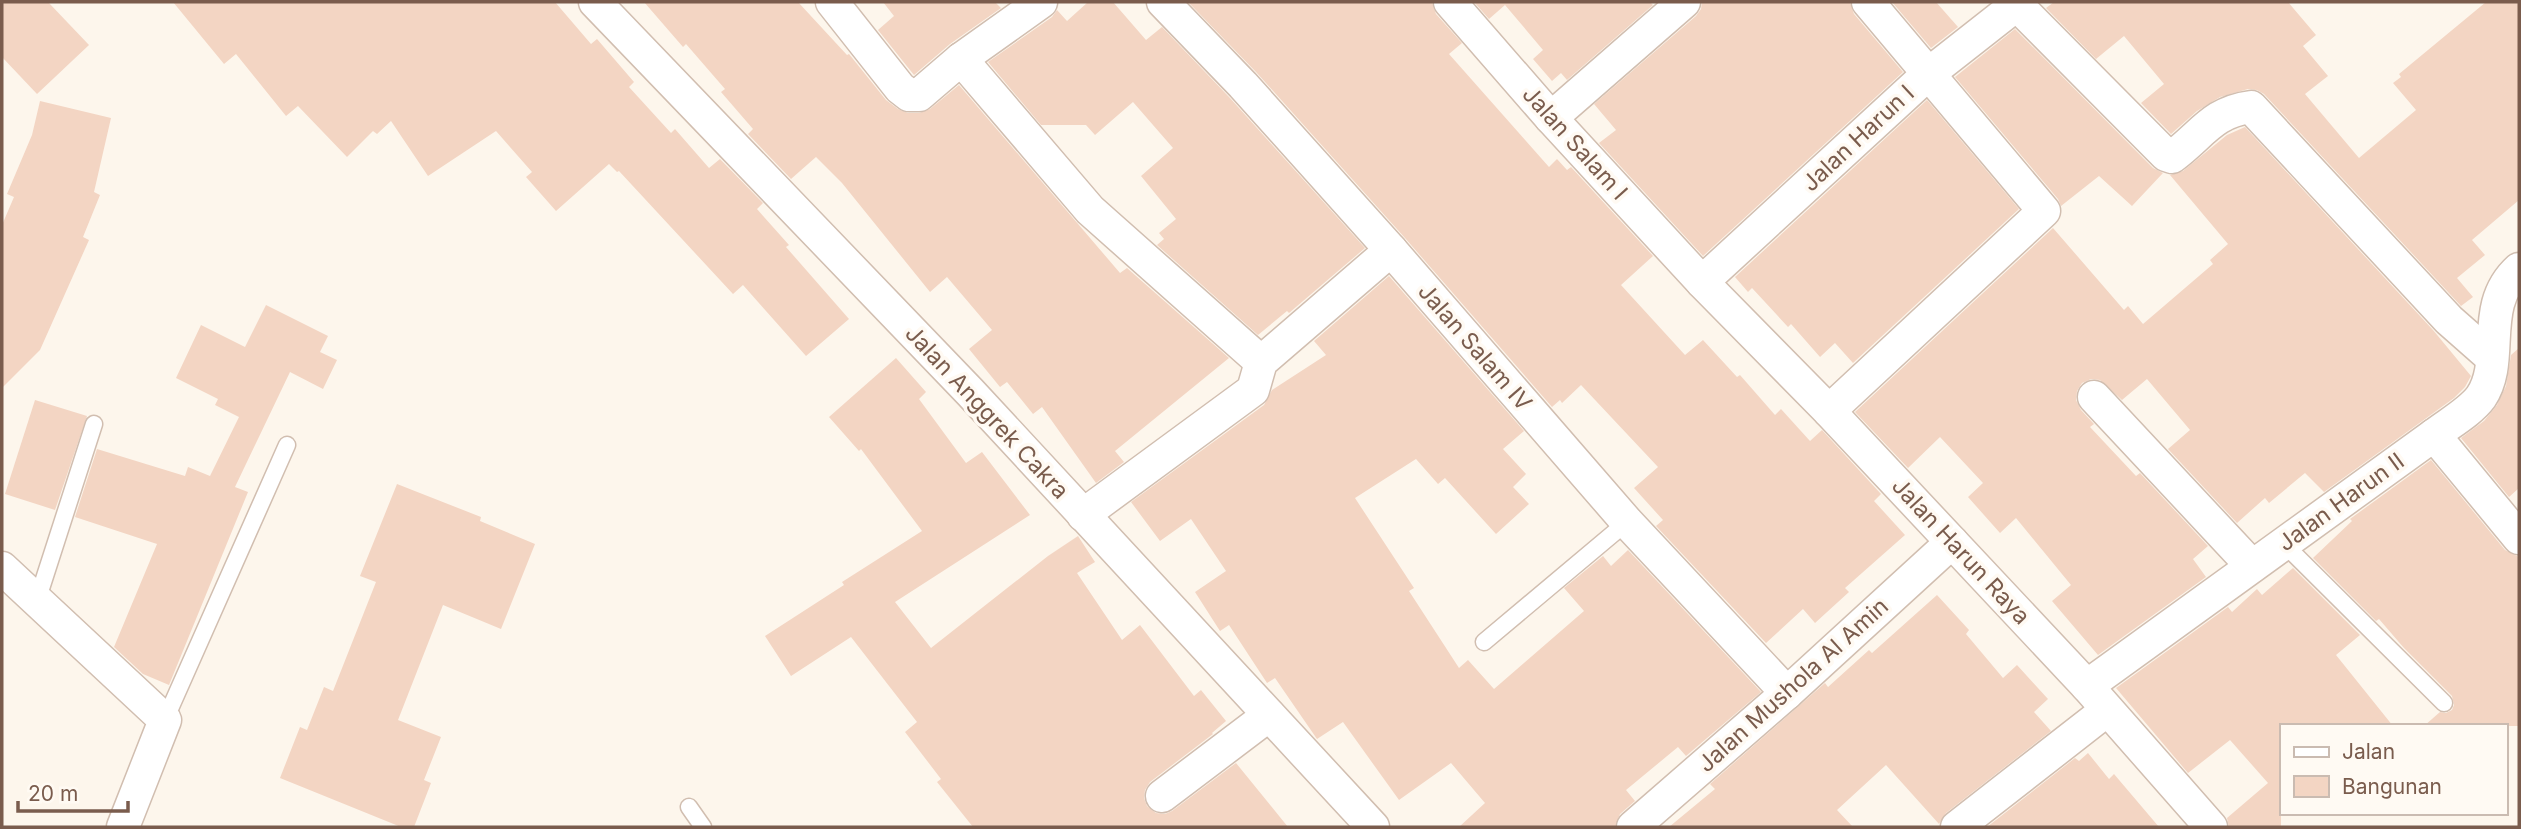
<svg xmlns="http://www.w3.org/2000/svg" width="2521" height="829" font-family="Inter,sans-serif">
  <rect width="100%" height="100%" fill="#fdf6ec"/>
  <!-- building -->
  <g fill="#f3d5c3">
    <path d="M2 2H48L89 45 37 94 2 57Z"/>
    <path d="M173 2H555L591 44 597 39 634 82 629 87 671 133 675 129 709 168 720 159 763 203 757 209 789 245 786 247 849 319 806 356 743 285 733 294 619 171 617 172 609 164 556 211 526 177 532 172 496 131 428 176 391 121 377 134 373 131 347 157 298 106 286 116 236 54 224 64Z"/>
    <path d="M644 2H798L847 55 849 54 886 100 898 109 908 113H919L930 109 959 85 1120 273 1127 268 1229 358 1115 451 1124 462 1096 483 1042 407 1033 414 1007 382 1000 387 969 349 992 330 947 277 930 292 842 183 816 157 791 179 748 134 753 129 721 92 725 89 686 44 683 47Z"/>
    <path d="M883 2H995L1001 8 950 44 914 75 878 30 894 16Z"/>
    <path d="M1088 2H1113L1146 40 1162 27 1230 98 1365 248 1289 313 1287 311 1258 335 1157 245 1164 239 1159 233 1176 219 1141 176 1173 148 1133 102 1095 135 1086 125H1041L988 62 1052 17 1057 10 1067 21Z"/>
    <path d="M1191 2H1432L1436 14 1462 43 1449 54 1549 167 1557 159 1567 170 1571 167 1653 256 1621 285 1685 355 1703 340 1737 377 1740 375 1775 415 1781 409 1810 441 1822 430 1881 494 1874 501 1905 535 1845 588 1849 592 1815 623 1803 609 1766 643 1656 526 1663 520 1634 488 1658 467 1581 385 1562 403 1560 400 1552 407 1405 238 1256 72 1189 3Z"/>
    <path d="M1474 2H1650L1653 5 1567 80 1561 73 1552 81 1533 59 1543 50 1505 5 1489 19Z"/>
    <path d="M1702 2H1850L1854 14 1903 72 1703 256 1599 143 1616 130 1594 104 1696 16 1701 9Z"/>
    <path d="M1892 2H1936L1958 27 1931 48Z"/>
    <path d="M2054 2H2288L2316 35 2303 46 2328 76 2305 94 2359 158 2416 110 2393 83 2401 77 2399 74 2486 2H2519V200L2472 240 2485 255 2457 278 2473 297 2461 306 2264 94 2257 90 2248 89 2220 97 2197 111 2171 134 2141 103 2164 84 2124 36 2096 59 2046 8Z"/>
    <path d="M2015 29 2153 168 2163 173 2132 206 2099 176 2061 206 2058 199 1955 77Z"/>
    <path d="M1927 100 2019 209 1853 363 1835 343 1820 357 1791 324 1788 327 1752 288 1748 292 1735 277Z"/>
    <path d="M40 101 111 118 94 192 100 195 83 237 89 240 40 350 2 388V225L14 197 7 194 32 135Z"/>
    <path d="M2245 127 2433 330 2471 376 2465 387 2454 398 2324 492 2305 473 2269 503 2265 498 2237 523 2168 449 2190 430 2147 379 2122 400 2100 380 2091 379 2082 383 2077 391 2076 400 2081 410 2094 424 2090 427 2136 476 2140 473 2208 546 2193 559 2206 577 2098 655 2052 601 2071 585 2016 518 2000 533 1968 497 1983 483 1940 437 1908 468 1855 412 2053 228 2124 310 2128 306 2143 324 2213 264 2210 260 2228 244 2170 175 2183 171 2227 135Z"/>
    <path d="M1389 276 1524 431 1503 449 1526 474 1513 487 1529 504 1496 534 1445 478 1438 484 1416 459 1355 498 1414 588 1409 591 1459 668 1468 660 1494 689 1584 611 1564 588 1603 556 1611 566 1628 550 1761 692 1686 756 1678 747 1626 790 1635 801 1620 814 1615 827H1459L1485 803 1451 763 1399 800 1343 722 1317 739 1275 678 1267 683 1229 625 1220 631 1195 592 1226 571 1191 519 1160 541 1131 502 1264 405 1272 390 1326 355 1314 341Z"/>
    <path d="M266 305 328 336 320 352 337 360 323 389 290 372 235 487 248 492 169 685 143 674 114 647 157 544 75 517 97 449 185 476 188 467 210 476 239 417 215 405 218 399 176 378 201 325 245 347Z"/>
    <path d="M2519 348V488L2509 497 2461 438 2484 421 2497 405 2506 386 2511 355Z"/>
    <path d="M896 358 926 392 919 399 966 463 982 452 1030 515 895 602 931 648 1048 556 1078 536 1095 562 1077 573 1122 640 1140 625 1194 696 1201 690 1226 721 1212 733 1213 734 1150 782 1145 790 1144 798 1147 806 1156 813 1165 814 1172 811 1236 763 1288 827H973L937 782 941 779 905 732 917 722 851 637 791 676 765 636 844 585 842 582 922 531 861 449 859 451 829 417Z"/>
    <path d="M35 400 87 416 55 510 5 494Z"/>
    <path d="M2431 460 2505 550 2519 557V726H2424L2440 712 2446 713 2452 710 2454 705 2452 696 2404 648 2379 619 2376 621 2313 558 2352 521 2350 519Z"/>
    <path d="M397 484 481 517 480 521 535 544 501 629 443 605 398 720 441 737 424 780 431 783 414 827H401L280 778 300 727 307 730 324 687 333 691 376 582 360 576Z"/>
    <path d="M2293 568 2360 635 2336 655 2393 726H2281V827H2229L2227 818 2268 783 2230 740 2188 773 2116 688 2228 607 2232 612 2257 589 2262 595Z"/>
    <path d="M1937 595 1969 630 1966 634 2003 678 2017 665 2048 699 2034 712 2051 731 1946 813 1939 824 1886 765 1837 810 1853 827H1669L1715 789 1710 784 1825 683 1828 687 1869 650 1872 653Z"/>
    <path d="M2088 753 2109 779 2114 774 2159 827H1987L2075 758 2079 761Z"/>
  </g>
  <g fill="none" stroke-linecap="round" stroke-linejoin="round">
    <!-- lane casing -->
    <g stroke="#d1beb0" stroke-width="19">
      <g id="lane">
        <path d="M2284 544 2444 703"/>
        <path d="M37 601 94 424"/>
        <path d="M1484 642 1627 522"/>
        <path d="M165 720 287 445"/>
        <path d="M689 807 703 827"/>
      </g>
    </g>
    <!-- street casing -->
    <g stroke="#d1beb0" stroke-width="35">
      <g id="street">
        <path d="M595 2 970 392 1373 827"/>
        <path d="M832 2 900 88 909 95H919L961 59 1041 2"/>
        <path d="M1163 2 1243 85 1391 250 1627 522 1787 693"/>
        <path d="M1450 2 1551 118 1702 282 1829 411 2087 686 2211 827"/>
        <path d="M2017 5 2166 155 2172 157C2202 135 2212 112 2251 107L2449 320 2491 357"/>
        <path d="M961 59 1090 210 1261 362"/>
        <path d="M1551 118 1684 2"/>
        <path d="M1702 282 1927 75 2020 2"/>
        <path d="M2094 397 2252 566"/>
        <path d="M1829 411 2044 211 1868 2"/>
        <path d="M2434 435 2519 538"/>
        <path d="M1083 515 1253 390 1261 362 1391 250"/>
        <path d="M2 568 165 720 123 827"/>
        <path d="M2087 686 2434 435C2448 424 2470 412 2481 397 2506 360 2478 306 2519 269"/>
        <path d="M1162 796 1269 715"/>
        <path d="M1633 827 1787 693 1952 542"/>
        <path d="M1957 827 2107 710"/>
      </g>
    </g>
    <!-- lane -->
    <use href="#lane" stroke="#fff" stroke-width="16"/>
    <!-- street -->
    <use href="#street" stroke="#fff" stroke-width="32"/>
  </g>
  <g text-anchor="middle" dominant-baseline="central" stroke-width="7" stroke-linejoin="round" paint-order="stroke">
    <!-- street labels -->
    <g font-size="23" fill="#7a5c4d" stroke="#fffaf3">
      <text transform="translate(1858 138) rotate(-43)">Jalan Harun I</text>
      <text transform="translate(1575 143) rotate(48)">Jalan Salam I</text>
      <text transform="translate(1475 347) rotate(49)">Jalan Salam IV</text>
      <text transform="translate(987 412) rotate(47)">Jalan Anggrek Cakra</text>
      <text transform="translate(2341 502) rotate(-36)">Jalan Harun II</text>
      <text transform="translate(1961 551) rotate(47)">Jalan Harun Raya</text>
      <text transform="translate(1793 685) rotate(-42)">Jalan Mushola Al Amin</text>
    </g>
  </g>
  <!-- border -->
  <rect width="2521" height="829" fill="none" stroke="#7a5c4d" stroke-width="7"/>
  <!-- legend -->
  <rect x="2280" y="724" width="228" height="91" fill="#fffaf3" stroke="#cabbb1" stroke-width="2"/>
  <rect x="2294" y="747" width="35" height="10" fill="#ffffff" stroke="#cabbb1" stroke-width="2"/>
  <text x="2342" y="759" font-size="21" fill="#7a5c4d">Jalan</text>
  <rect x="2294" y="776" width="35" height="21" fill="#f3d5c3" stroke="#cabbb1" stroke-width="2"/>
  <text x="2342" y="794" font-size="21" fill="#7a5c4d">Bangunan</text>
  <!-- scale -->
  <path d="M18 801v10h110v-10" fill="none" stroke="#7a5c4d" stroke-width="3.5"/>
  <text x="28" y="801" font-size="21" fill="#7a5c4d" stroke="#fffaf3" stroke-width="5" paint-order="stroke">20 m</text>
</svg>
